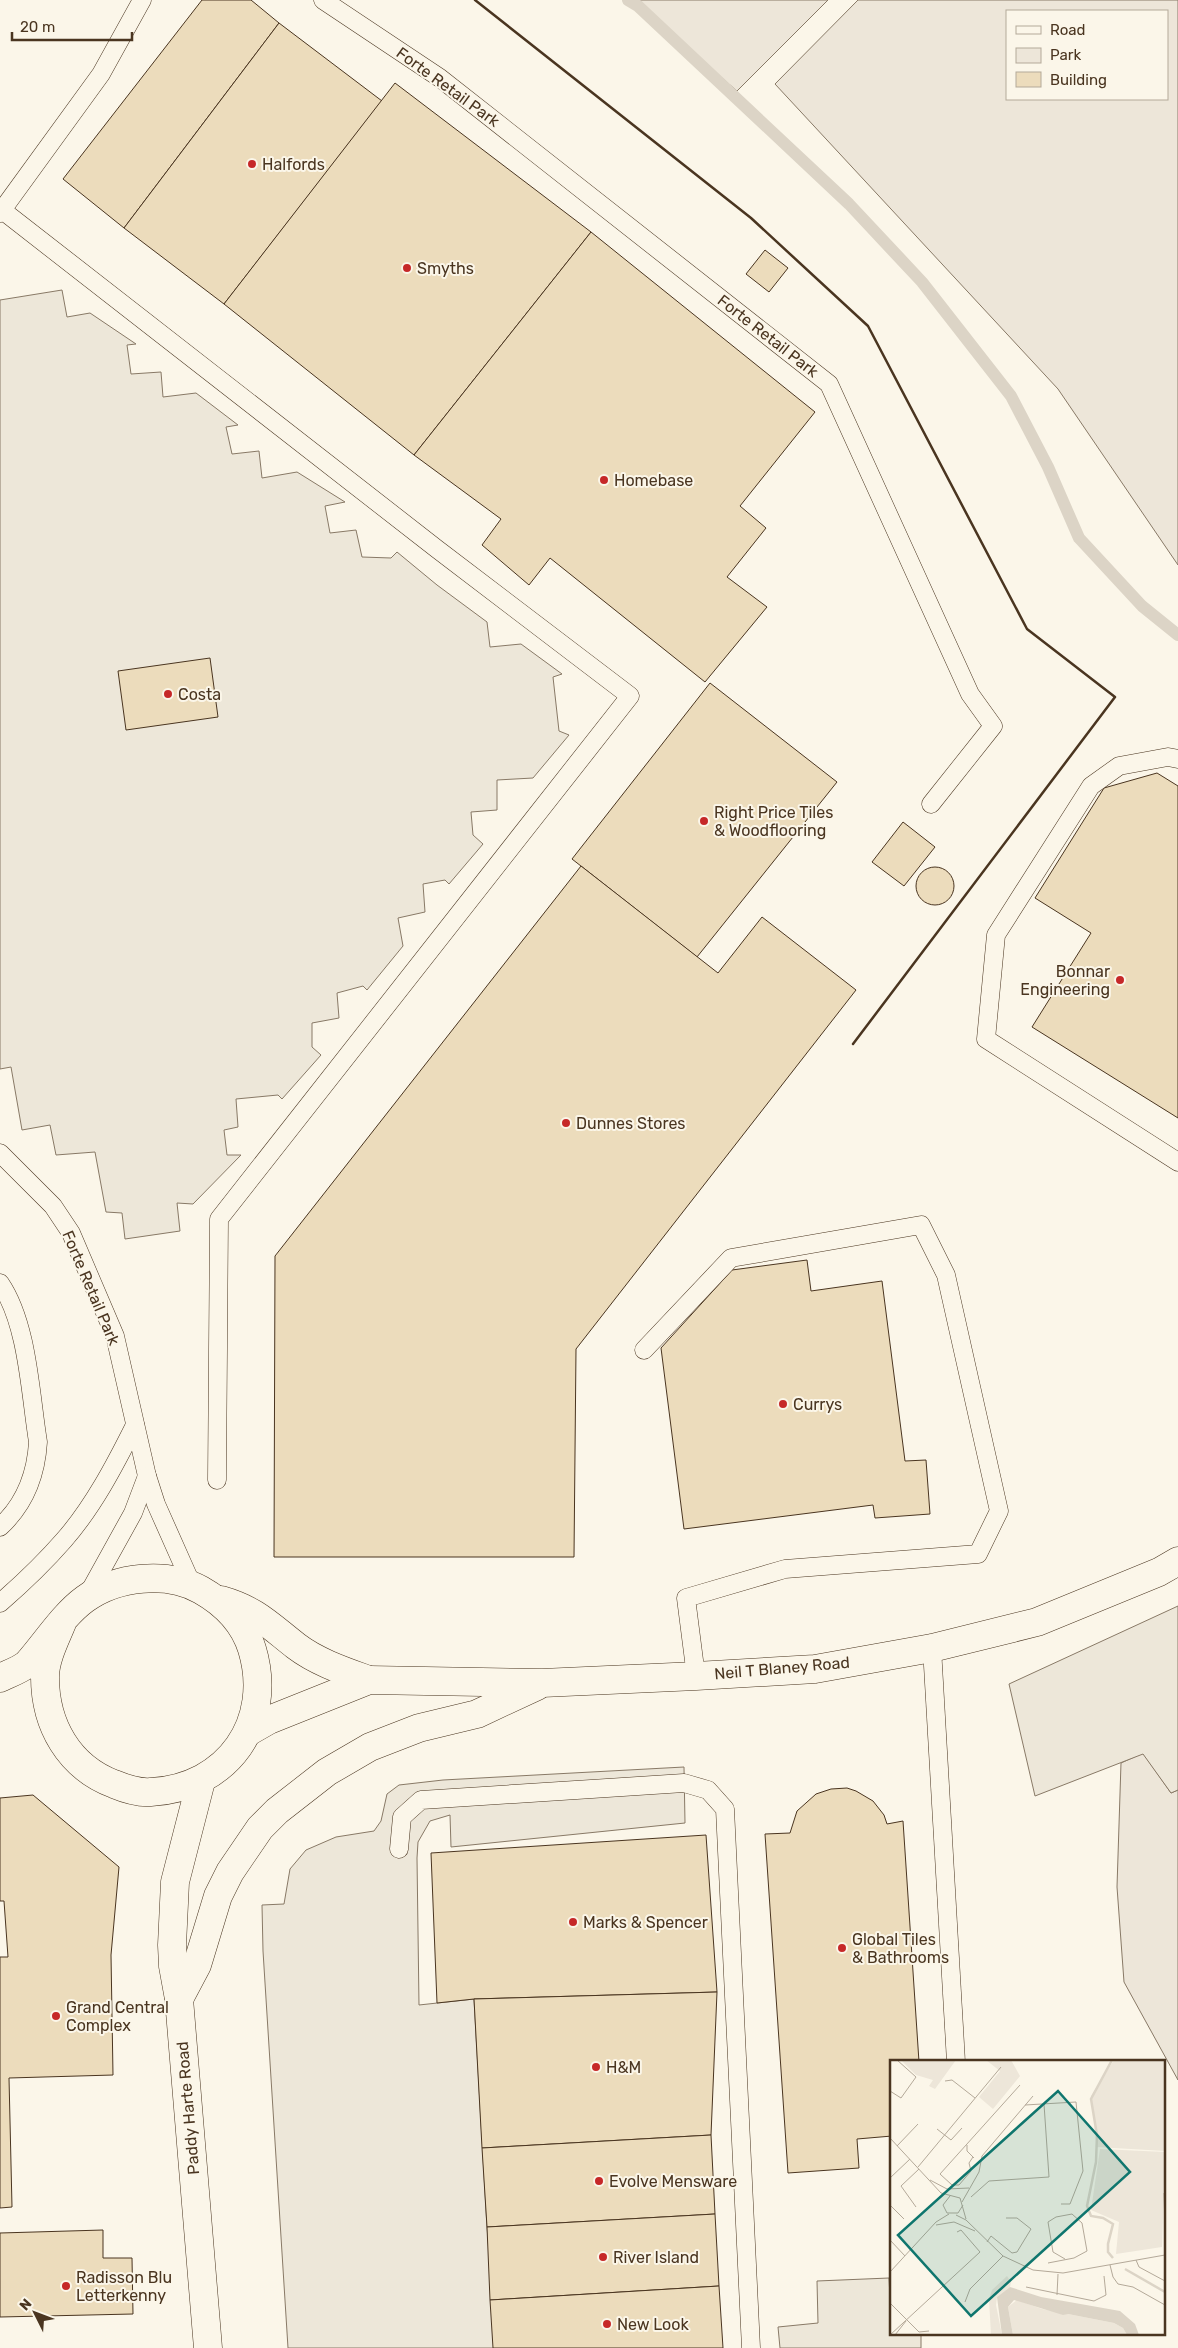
<svg xmlns="http://www.w3.org/2000/svg" width="1178" height="2348" font-family="Rubik,sans-serif">
  <rect width="100%" height="100%" fill="#fbf6e9"/>
  <!-- green -->
  <g fill="#ede6d9" stroke="#887966" fill-rule="evenodd">
    <path d="M632 0H828L737 91Z"/>
    <path d="M858 0H1178V565L1058 389 775 84ZM1167 11V99H1007V11Z"/>
    <path d="M1143 1753 1171 1793 1178 1790V2080L1124 1982 1117 1887 1121 1763Z"/>
  </g>
  <!-- parking -->
  <g fill="#ede7d9" stroke="#887966">
    <path d="M62 290 67 317 90 313 136 344 127 345 131 374 161 372 163 397 196 393 238 425 226 427 232 454 259 451 262 478 297 472 345 502 325 506 330 533 356 530 362 557 391 558 397 552 437 585 487 622 490 647 521 644 562 674 553 677 559 731 569 735 533 778 497 780V810L471 812 473 835 483 844 449 884 445 880 423 884 425 912 398 918 403 946 367 990 363 986 337 993 339 1018 312 1023V1047L321 1055 282 1099 278 1095 236 1099 238 1127 224 1130 227 1155H241L193 1204 177 1203 180 1231 125 1239 122 1213 106 1212 95 1152 56 1155 50 1125 22 1130 11 1067 0 1069V300Z"/>
    <path d="M1178 1606V1790L1171 1793 1143 1754 1035 1796 1009 1684Z"/>
    <path d="M684 1767 685 1823 451 1847 450 1815 430 1821 418 1842 417 1858 419 2005 474 1999 487 2227 497 2348H288L263 1951 262 1905 284 1904 290 1869 306 1850 336 1837 374 1831 381 1821 387 1794 399 1785 443 1780Z"/>
    <path d="M889 2278 892 2334H921V2348H780L778 2327 818 2323 817 2281Z"/>
  </g>
  <g fill="none" stroke-linecap="round" stroke-linejoin="round">
    <!-- stream -->
    <path stroke="#dcd4c6" stroke-width="12" d="M628 0 638 6 849 204 922 282 1011 396 1048 467 1079 538 1142 606 1178 635"/>
  </g>
  <!-- building -->
  <g fill="#ecdcbc" stroke="#4a3520">
    <path d="M202 0H251L279 23 124 228 63 179Z"/>
    <path d="M279 23 382 101 224 304 124 228Z"/>
    <path d="M395 83 591 232 414 455 224 304Z"/>
    <path d="M591 232 815 412 740 506 766 528 727 577 767 607 705 682 550 558 529 585 482 545 501 519 414 455Z"/>
    <path d="M765 250 788 268 769 292 746 274Z"/>
    <path d="M210 658 218 717 126 730 118 671Z"/>
    <path d="M710 683 837 782 697 957 572 859Z"/>
    <path d="M1157 773 1178 786V1118L1032 1027 1091 933 1035 898 1104 788Z"/>
    <path d="M903 822 935 847 904 886 872 862Z"/>
    <path d="M581 866 718 973 762 917 856 990 576 1349 574 1557H274L275 1256Z"/>
    <circle cx="935" cy="886" r="19"/>
    <path d="M807 1260 811 1291 882 1281 905 1461 926 1460 930 1514 875 1518 873 1505 684 1529 661 1348 732 1270Z"/>
    <path d="M847 1788 856 1791 873 1801 884 1815 887 1824 903 1821 919 2062H892V2136L857 2139 859 2168 788 2173 765 1834 790 1833 797 1811 816 1794 831 1789Z"/>
    <path d="M33 1795 119 1867 111 1955 113 2075 9 2078 12 2207 0 2208V1957H8L4 1901H0V1798Z"/>
    <path d="M706 1835 717 1992 474 1999 437 2003 431 1853Z"/>
    <path d="M717 1992 711 2135 482 2148 474 1999Z"/>
    <path d="M711 2135 715 2214 487 2227 482 2148Z"/>
    <path d="M715 2214 719 2286 490 2300 487 2227Z"/>
    <path d="M103 2230V2258H132L133 2314 0 2317V2233Z"/>
    <path d="M719 2286 723 2348H493L490 2300Z"/>
  </g>
  <g fill="none" stroke-linecap="round" stroke-linejoin="round">
    <!-- service casing -->
    <g stroke="#4a3520" stroke-width="19">
      <g id="service">
        <path d="M323 0 440 78 829 384 970 694 993 726 931 804"/>
        <path d="M2 210 437 549 630 696 219 1219 217 1480"/>
        <path d="M0 213 101 74 142 0"/>
        <path d="M1178 759 1168 757 1119 766 1091 786 996 935 986 1039 1178 1162"/>
        <path d="M0 1153 53 1206 71 1233 115 1336 147 1476 156 1504 192 1585"/>
        <path d="M0 1283C28 1324 30 1393 38 1442 36 1475 25 1504 0 1527"/>
        <path d="M644 1350 731 1258 921 1225 946 1275 999 1511 978 1554 785 1569 686 1598 696 1676"/>
        <path d="M87 1596 133 1513 147 1476"/>
        <path d="M0 1603C23 1583 44 1563 64 1540 93 1507 115 1465 135 1425"/>
        <path d="M932 1648 956 2062"/>
        <path d="M399 1849 402 1817 421 1800 684 1783 708 1790 725 1809 751 2348"/>
      </g>
    </g>
    <!-- secondary casing -->
    <g stroke="#4a3520" stroke-width="29">
      <g id="secondary">
        <path d="M221 1600C256 1610 269 1625 296 1646 317 1662 344 1671 369 1680"/>
        <path d="M0 1678C8 1674 20 1670 27 1664 45 1644 63 1615 85 1599 117 1576 167 1571 201 1590 224 1603 244 1623 252 1649 274 1722 228 1788 151 1792 139 1793 126 1789 114 1784 69 1767 45 1725 45 1677 45 1659 55 1640 62 1623"/>
        <path d="M248 1732 269 1720 369 1680 542 1683 696 1676 815 1669 932 1648 1037 1622 1159 1572 1178 1561"/>
        <path d="M201 1781 175 1882 172 1945 173 1966 179 1999 208 2348"/>
        <path d="M179 1999 197 1965 218 1896 230 1872 260 1828 277 1811 327 1772 370 1747 419 1728 477 1714 537 1686"/>
      </g>
    </g>
    <!-- service -->
    <use href="#service" stroke="#fbf6e9" stroke-width="18"/>
    <!-- secondary -->
    <use href="#secondary" stroke="#fbf6e9" stroke-width="28"/>
    <!-- wall -->
    <path stroke="#4a3520" stroke-width="2.5" d="M475 0 751 218 868 326 1027 629 1115 697 853 1044"/>
  </g>
  <!-- markers -->
  <g fill="#c62828" stroke="#fbf6e9" stroke-width="2">
    <circle cx="252" cy="164" r="5"/>
    <circle cx="407" cy="268" r="5"/>
    <circle cx="604" cy="480" r="5"/>
    <circle cx="168" cy="694" r="5"/>
    <circle cx="704" cy="821" r="5"/>
    <circle cx="1120" cy="980" r="5"/>
    <circle cx="566" cy="1123" r="5"/>
    <circle cx="783" cy="1404" r="5"/>
    <circle cx="573" cy="1922" r="5"/>
    <circle cx="842" cy="1948" r="5"/>
    <circle cx="56" cy="2016" r="5"/>
    <circle cx="596" cy="2067" r="5"/>
    <circle cx="599" cy="2181" r="5"/>
    <circle cx="603" cy="2257" r="5"/>
    <circle cx="66" cy="2286" r="5"/>
    <circle cx="607" cy="2324" r="5"/>
  </g>
  <g text-anchor="middle" dominant-baseline="central" stroke-width="4" stroke-linejoin="round" paint-order="stroke">
    <!-- street labels -->
    <g font-size="16" fill="#4a3520" stroke="#fbf6e9">
      <text transform="translate(448 87) rotate(36)">Forte Retail Park</text>
      <text transform="translate(768 336) rotate(38)">Forte Retail Park</text>
      <text transform="translate(91 1288) rotate(67)">Forte Retail Park</text>
      <text transform="translate(782 1668) rotate(-5)">Neil T Blaney Road</text>
      <text transform="translate(188 2108) rotate(-95)">Paddy Harte Road</text>
    </g>
    <!-- poi labels -->
    <g font-size="16" fill="#4a3520" stroke="#fbf6e9" text-anchor="start">
      <text x="262" y="164">Halfords</text>
      <text x="417" y="268">Smyths</text>
      <text x="614" y="480">Homebase</text>
      <text x="178" y="694">Costa</text>
      <text x="714" y="812">Right Price Tiles<tspan x="714" dy="18">&amp; Woodflooring</tspan></text>
      <text x="1110" y="971" text-anchor="end">Bonnar<tspan x="1110" dy="18">Engineering</tspan></text>
      <text x="576" y="1123">Dunnes Stores</text>
      <text x="793" y="1404">Currys</text>
      <text x="583" y="1922">Marks &amp; Spencer</text>
      <text x="852" y="1939">Global Tiles<tspan x="852" dy="18">&amp; Bathrooms</tspan></text>
      <text x="66" y="2007">Grand Central<tspan x="66" dy="18">Complex</tspan></text>
      <text x="606" y="2067">H&amp;M</text>
      <text x="609" y="2181">Evolve Mensware</text>
      <text x="613" y="2257">River Island</text>
      <text x="76" y="2277">Radisson Blu<tspan x="76" dy="18">Letterkenny</tspan></text>
      <text x="617" y="2324">New Look</text>
    </g>
  </g>
  <!-- overview -->
  <g transform="translate(890 2060)">
    <rect width="275" height="275" fill="#fbf6e9"/>
    <path d="M11 0H66L45 29 39 26 43 20 26 15ZM96 0H121L130 16 103 49 89 37 110 11ZM224 0H275V91L207 87 201 36ZM210 89 275 92 272 187 226 194 229 162 201 150ZM117 216 121 222 120 227 107 237 106 245 112 275H101L99 239 102 230ZM127 240 152 249 224 263 233 268 237 275H123L118 247Z" fill="#ede6d9"/>
    <path d="M120 227 151 237 230 251 245 264 249 275H237L233 268 224 263 178 254 173 255 124 240 118 247 123 275H112L107 237Z" fill="#dcd4c6"/>
    <path fill="none" stroke="#dcd4c6" stroke-width="2.5" d="M222 0 201 39 207 75 206 102 197 146 201 156 213 158 223 164 218 184V192L223 198M235 209 275 232"/>
    <path fill="none" stroke="#b4a999" stroke-width="1" d="M55 21 62 20 85 38M0 31 11 38 26 17 7 0M135 45 186 42 193 111 180 144H171M47 69 61 80 72 68M0 78 51 133 70 138 76 159M77 85V91L84 98M7 86 28 64M83 97 79 103 81 111 69 125H62L50 114 130 25M28 107 111 7M0 118 20 99M40 120 57 129 79 128M274 133 275 166M60 136 53 145 57 153H68L73 145M81 137 99 121 159 117 154 44M72 142 89 112 92 96 143 36M0 145 14 159M26 147 11 126 29 109M66 155 76 160 113 196 143 210 173 213 275 195M46 165 64 162 85 171M0 180 15 196M97 182 101 176 122 193 127 192 141 169 127 158H116M246 200 249 207 275 221M158 203 184 198 197 191 192 163 182 154 166 157 158 162 163 192 175 199M220 205 223 217 228 224 243 227 275 245M0 212 46 162 59 154M136 227 204 241 216 235 214 216M167 235 168 214M75 242 80 229 113 196M0 243 29 272 39 271M0 275 90 192 71 170 67 172M5 275 16 261"/>
    <path fill="#0f766e" fill-opacity="0.15" stroke="#0f766e" stroke-width="2.5" d="M168 31 240 112 81 256 8 175Z"/>
    <rect width="275" height="275" fill="none" stroke="#4a3520" stroke-width="2.5"/>
  </g>
  <!-- legend -->
  <rect x="1006" y="10" width="162" height="90" fill="#fbf6e9" stroke="#b4a999"/>
  <rect x="1016" y="26" width="25" height="8" fill="#fbf6e9" stroke="#b4a999"/>
  <text x="1050" y="35" font-size="15" fill="#4a3520">Road</text>
  <rect x="1016" y="48" width="25" height="15" fill="#ede6d9" stroke="#b4a999"/>
  <text x="1050" y="60" font-size="15" fill="#4a3520">Park</text>
  <rect x="1016" y="72" width="25" height="15" fill="#ecdcbc" stroke="#b4a999"/>
  <text x="1050" y="85" font-size="15" fill="#4a3520">Building</text>
  <!-- north arrow -->
  <g transform="translate(35 2313) rotate(312)" stroke="#fbf6e9" stroke-width="4" paint-order="stroke">
  <path d="M0-4L9 19L0 12L-9 19Z" fill="#4a3520"/>
  <text y="-8" font-size="14" font-weight="bold" text-anchor="middle" fill="#4a3520">N</text>
  </g>
  <!-- scale -->
  <path d="M12 32v8h120v-8" fill="none" stroke="#4a3520" stroke-width="2.5"/>
  <text x="20" y="32" font-size="15" fill="#4a3520" stroke="#fbf6e9" stroke-width="4" paint-order="stroke">20 m</text>
</svg>
